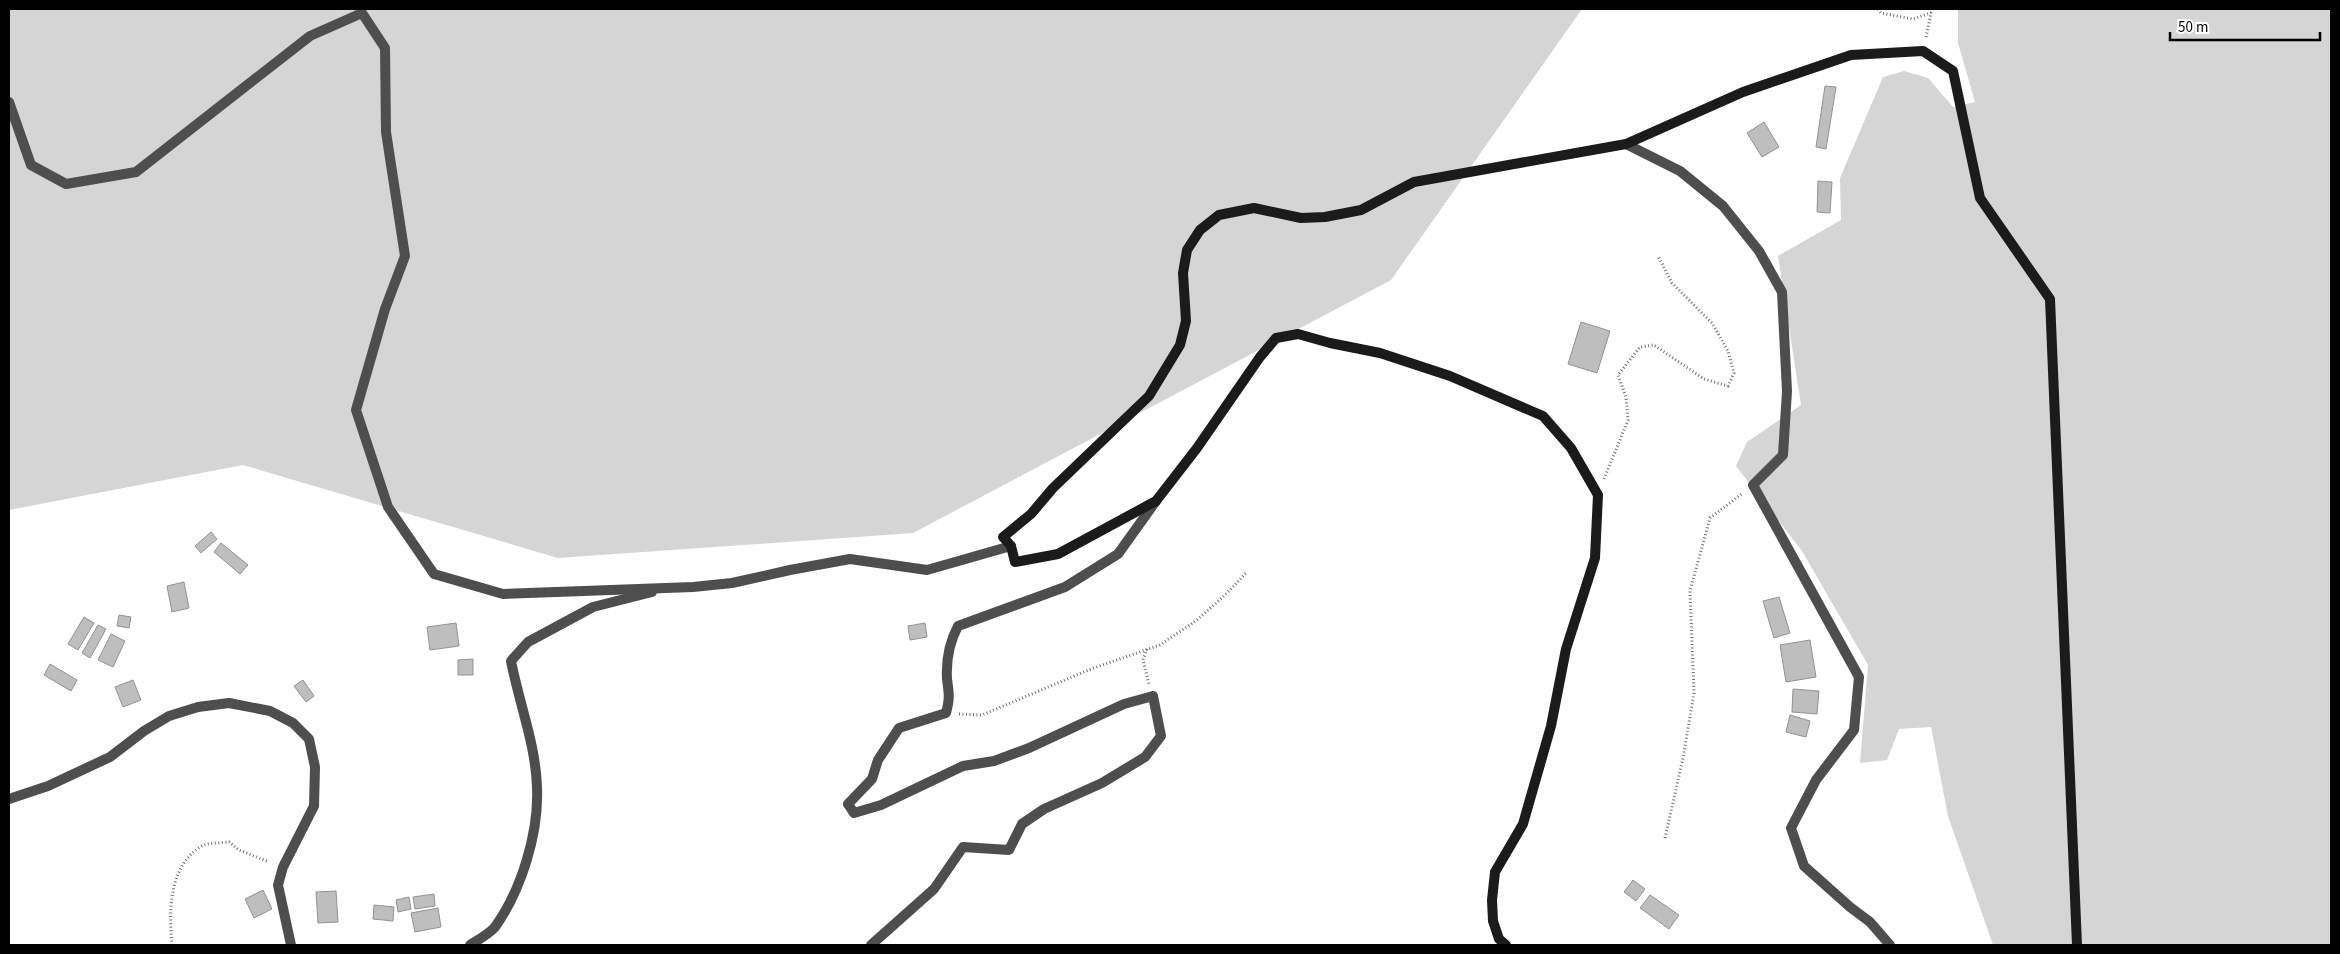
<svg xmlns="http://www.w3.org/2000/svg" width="2340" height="954" font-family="'Source Sans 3',sans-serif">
  <rect width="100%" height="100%" fill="#fff"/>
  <!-- green -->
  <g fill="#d5d5d5">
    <path d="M9 9H1582L1391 280 913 533 558 558 243 465 9 510Z"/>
    <path d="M1958 9H2331V945H1993L1948 816 1931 727 1899 729 1887 760 1860 763 1868 665 1802 551 1736 466 1747 442 1801 405 1778 256 1841 220 1840 178 1883 77 1904 71 1928 78 1953 107 1975 102 1958 43Z"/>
  </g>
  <!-- building -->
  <g fill="#bebebe" stroke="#929292">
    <path d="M1825 86 1836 87 1826 149 1816 147Z"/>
    <path d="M1764 122 1779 147 1762 157 1747 133Z"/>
    <path d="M1818 181 1832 182 1830 213 1817 212Z"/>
    <path d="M1581 322 1610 331 1597 373 1568 364Z"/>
    <path d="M211 532 217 539 201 553 195 546Z"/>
    <path d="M221 543 248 565 240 574 214 552Z"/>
    <path d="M184 582 189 608 172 612 167 586Z"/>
    <path d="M1779 597 1790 633 1774 638 1763 601Z"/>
    <path d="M119 615 131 617 129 628 117 626Z"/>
    <path d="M84 617 94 623 78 650 68 644Z"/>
    <path d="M456 623 459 646 430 650 427 627Z"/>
    <path d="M925 623 927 637 910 640 908 626Z"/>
    <path d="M98 625 106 629 90 658 82 653Z"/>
    <path d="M111 634 125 641 113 667 98 660Z"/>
    <path d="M1810 640 1816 677 1786 682 1780 645Z"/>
    <path d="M473 659V675H458V660Z"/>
    <path d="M50 664 77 680 71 691 44 675Z"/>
    <path d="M133 680 141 700 123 707 115 687Z"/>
    <path d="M303 680 314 696 306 702 294 686Z"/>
    <path d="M1793 689 1819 691 1817 714 1792 712Z"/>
    <path d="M1790 715 1810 721 1806 737 1786 732Z"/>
    <path d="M1633 880 1645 889 1636 901 1624 892Z"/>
    <path d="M263 890 272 909 254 918 245 899Z"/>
    <path d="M336 891 338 922 318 923 316 892Z"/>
    <path d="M434 894 435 906 415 909 413 897Z"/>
    <path d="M1650 895 1679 915 1669 929 1640 908Z"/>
    <path d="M409 897 411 909 398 912 396 900Z"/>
    <path d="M374 905 394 907 393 921 373 919Z"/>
    <path d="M438 908 441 927 415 932 411 913Z"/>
  </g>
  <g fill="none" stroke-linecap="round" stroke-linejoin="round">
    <!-- path -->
    <g stroke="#707070" stroke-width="3" stroke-dasharray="1 2.5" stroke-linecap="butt">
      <path d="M1878 9 1881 13 1913 19 1933 12"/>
      <path d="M1926 37 1932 9"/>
      <path d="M1604 479 1628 420 1626 397 1618 375 1640 347 1654 345 1704 379 1728 386 1734 373 1728 351 1712 323 1672 283 1658 256"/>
      <path d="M1147 649 1143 660 1149 684"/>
      <path d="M959 714 982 715 1091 669 1160 645 1197 620 1225 595 1247 572"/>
      <path d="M1665 838 1683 758 1694 693 1690 591 1710 518 1743 493"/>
      <path d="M172 945C169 912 168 866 202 846 209 842 222 843 229 842L239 850 269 862"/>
    </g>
    <!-- minor -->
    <g stroke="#4e4e4e" stroke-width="10">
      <path d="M1626 144 1680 171 1723 206 1759 251 1782 292 1787 391 1783 455 1753 485 1859 677 1854 730 1816 780 1791 828 1804 866 1850 907 1870 922 1890 945"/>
      <path d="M871 945 934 889 963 847 1009 850 1022 824 1044 809 1102 783 1145 757 1161 736 1153 696 1124 704 1029 748 994 761 963 766 881 805 854 813 848 804 872 779 878 760 899 728 946 713C950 698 949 694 947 679 946 661 950 641 958 626L1065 587 1118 554 1156 501"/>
    </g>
    <!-- tertiary -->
    <g stroke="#4e4e4e" stroke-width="10">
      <path d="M9 102 31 165 66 184 136 172 310 36 362 13 385 48 386 132 405 256 385 309 356 410 388 507 434 574 503 594 693 587 732 583 790 570 850 559 927 570 1011 546"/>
      <path d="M9 799 48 786 110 757 144 731 169 716 198 707 229 703 270 711 293 723 309 739 315 767 314 806 283 867 278 885 291 945"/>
      <path d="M470 945C478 940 489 934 495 927 521 891 539 833 537 788 536 745 519 703 511 661L528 642 593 607 652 592"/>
    </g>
    <!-- secondary -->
    <path stroke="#1b1b1b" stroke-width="10" d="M1506 945 1499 939 1493 921 1492 900 1495 872 1523 824 1551 726 1566 649 1595 558 1598 495 1571 448 1543 416 1450 376 1380 353 1330 343 1298 334 1276 338 1260 357 1197 448 1156 501 1058 554 1015 562 1011 546 1003 537 1031 514 1053 488 1149 396 1180 345 1186 321 1183 273 1187 250 1200 230 1219 215 1254 208 1301 218 1325 217 1361 210 1414 182 1626 144 1743 92 1851 55 1923 51 1953 71 1980 198 2050 299 2077 945"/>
  </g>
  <!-- border -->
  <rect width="2340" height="954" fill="none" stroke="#000000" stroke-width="20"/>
  <!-- scale -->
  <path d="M2170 32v8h150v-8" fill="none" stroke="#000000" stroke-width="2.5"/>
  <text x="2178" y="32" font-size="15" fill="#000000" stroke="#ffffff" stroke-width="4" paint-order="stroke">50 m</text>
</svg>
